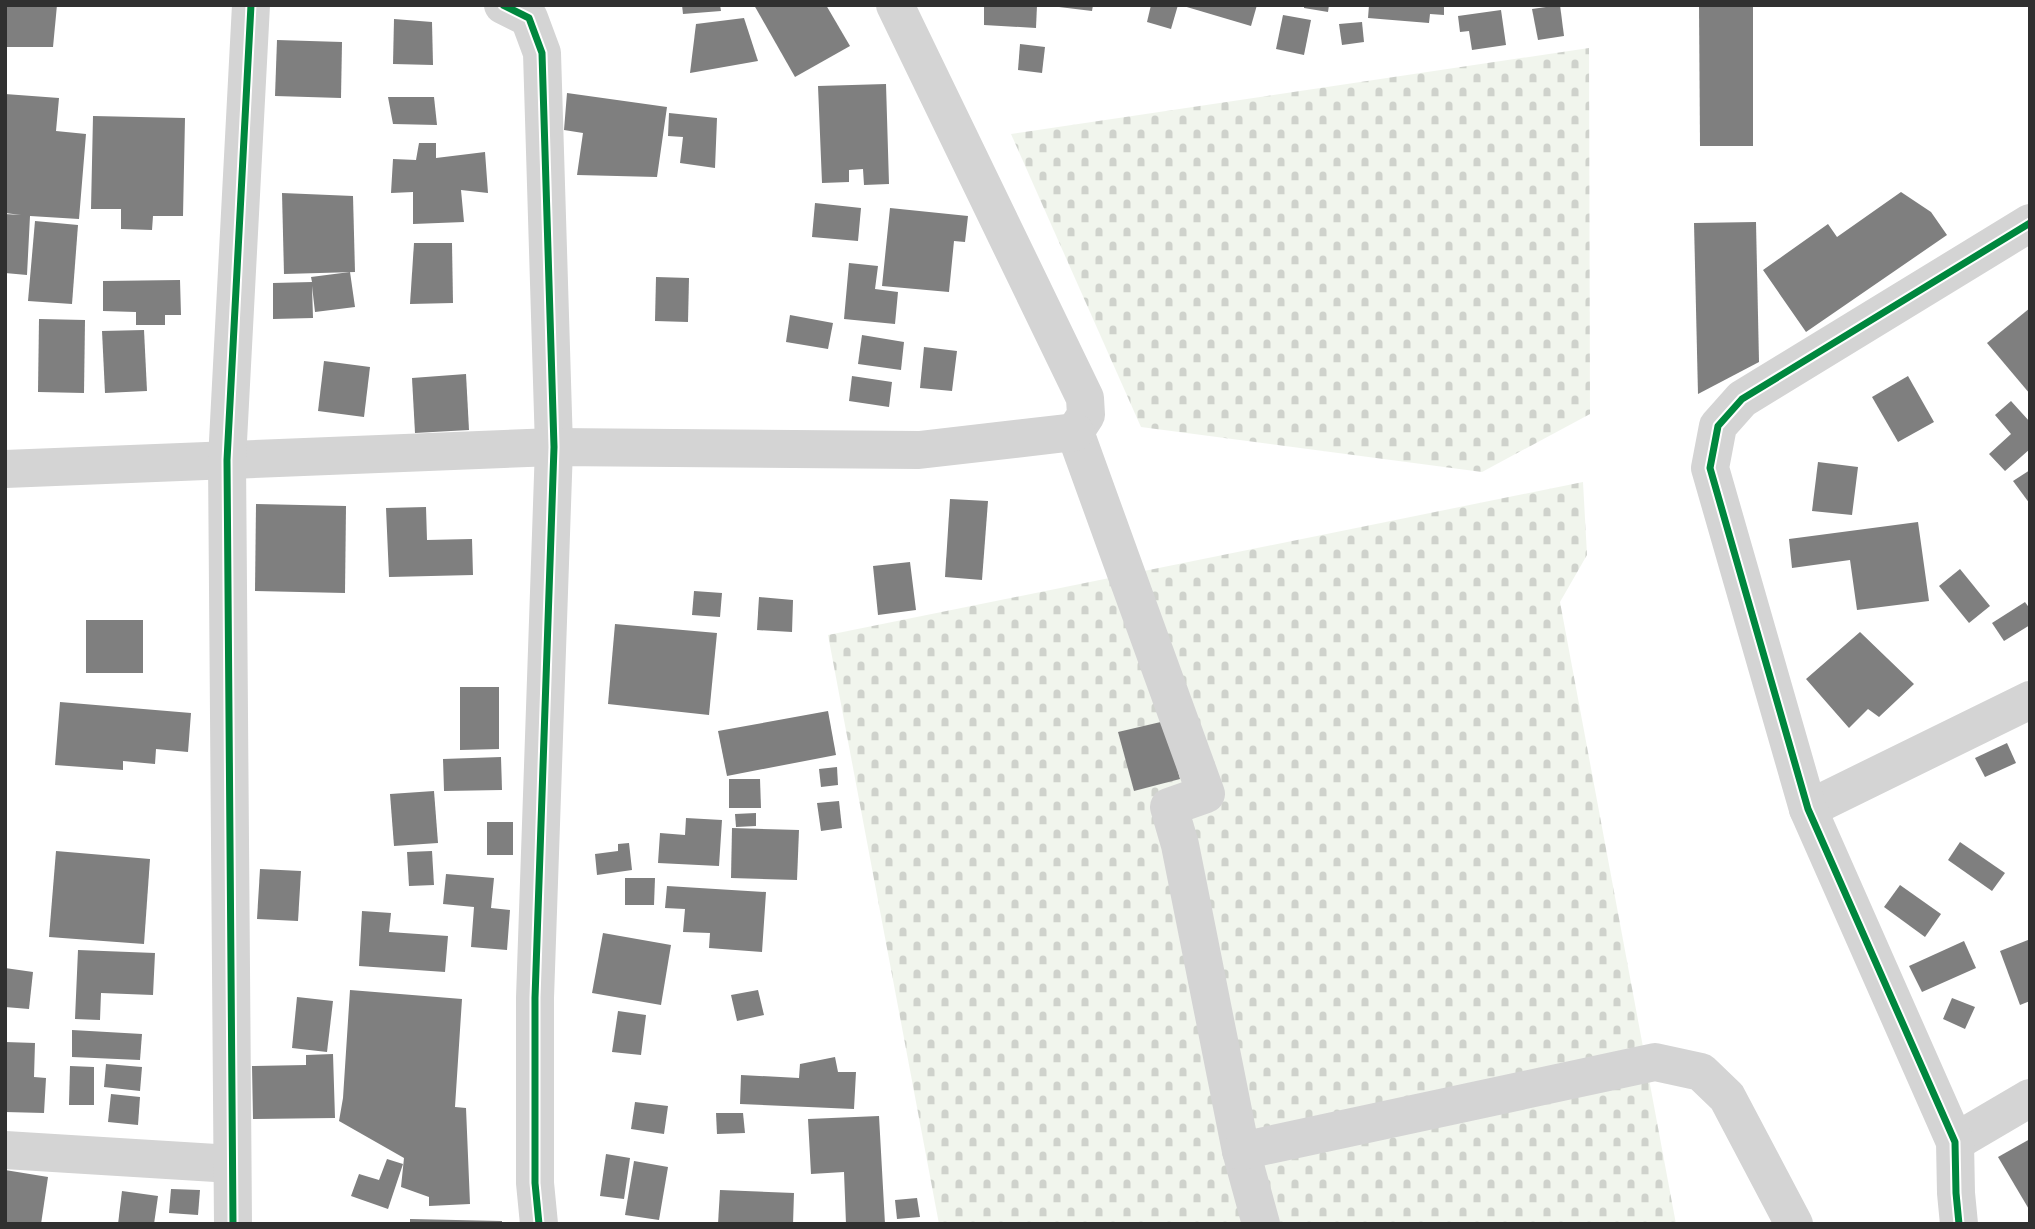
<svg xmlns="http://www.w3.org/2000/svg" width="2035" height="1229" font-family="'Open Sans',sans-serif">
  <defs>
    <pattern id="cemetery-stones" width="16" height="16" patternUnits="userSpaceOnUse" patternTransform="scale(1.75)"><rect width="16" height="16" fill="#f1f5ed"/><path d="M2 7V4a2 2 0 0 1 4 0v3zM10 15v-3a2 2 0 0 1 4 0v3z" fill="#cfd2cc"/></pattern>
  </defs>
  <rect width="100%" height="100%" fill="#fff"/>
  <!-- cemetery -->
  <g fill="url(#cemetery-stones)">
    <path d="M1589 48 1590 414 1482 472 1141 427 1011 134Z"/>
    <path d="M1583 482 1587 555 1560 602 1676 1224H939L828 635Z"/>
  </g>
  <!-- building -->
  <g fill="#7f7f7f">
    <path d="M5 5H57L53 47H5Z"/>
    <path d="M682 5H720L721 11 683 14Z"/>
    <path d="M754 5H826L850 46 795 77Z"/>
    <path d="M984 5H1037L1036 28 984 25Z"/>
    <path d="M1059 5H1093L1092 11 1059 7Z"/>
    <path d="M1151 5H1178L1171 29 1147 22Z"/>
    <path d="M1180 5H1257L1251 26Z"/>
    <path d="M1304 5H1329L1328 12 1304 8Z"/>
    <path d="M1369 5H1444V15L1430 14 1429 23 1368 18Z"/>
    <path d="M1560 5 1564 36 1538 40 1532 9Z"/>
    <path d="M1699 5H1753V146H1700Z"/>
    <path d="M1501 10 1506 45 1472 50 1469 31 1460 32 1458 16Z"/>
    <path d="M1283 15 1311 20 1304 55 1276 49Z"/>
    <path d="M744 18 758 61 690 73 696 24Z"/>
    <path d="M394 19 432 22 433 65 393 64Z"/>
    <path d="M1362 22 1364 42 1342 45 1339 24Z"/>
    <path d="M277 40 342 42 341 98 275 96Z"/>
    <path d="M1020 44 1045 47 1042 73 1018 70Z"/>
    <path d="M886 84 889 184 864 185 863 169 849 170V182L822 183 818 86Z"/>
    <path d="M567 93 667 107 657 177 577 175 583 133 564 130Z"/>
    <path d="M5 94 59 98 56 131 86 134 79 219 30 216 27 275 5 273V214L21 215 5 213 7 174H5Z"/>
    <path d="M388 97H434L437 125 393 124Z"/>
    <path d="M669 113 717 118 715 168 680 163 683 137 668 136Z"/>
    <path d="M93 116 185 118 183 216H153L152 230 121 229V209H91Z"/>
    <path d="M419 143H436V158L485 152 488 193 461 190 464 222 413 224V192L391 193 393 159 416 160Z"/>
    <path d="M1901 192 1931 212 1947 235 1806 332 1763 270 1828 224 1837 237Z"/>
    <path d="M282 193 353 196 355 272 284 274Z"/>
    <path d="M815 203 861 208 858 241 812 237Z"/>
    <path d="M890 208 968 216 965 242 954 241 949 292 882 286Z"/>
    <path d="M35 221 78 225 72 304 28 301Z"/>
    <path d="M1756 222 1759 362 1698 394 1694 223Z"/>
    <path d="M414 243H452L453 303 410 304Z"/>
    <path d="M849 263 878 266 875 289 898 292 895 324 844 319Z"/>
    <path d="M350 272 355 307 315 312 312 286 313 318 273 319V283L312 282 311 277Z"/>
    <path d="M656 277 689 278 688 322 655 321Z"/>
    <path d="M180 280 181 315H165V325H136V312L103 311V281Z"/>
    <path d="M2030 308V394L1987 343Z"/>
    <path d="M790 315 833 323 828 349 786 342Z"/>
    <path d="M39 319 85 320 84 393 38 392Z"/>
    <path d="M144 330 147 391 105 393 102 331Z"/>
    <path d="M862 335 904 342 901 370 858 364Z"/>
    <path d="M924 347 957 351 952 391 920 388Z"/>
    <path d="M324 361 370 367 364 417 318 411Z"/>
    <path d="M466 374 469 430 415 433 412 378Z"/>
    <path d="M852 376 892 382 889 407 849 401Z"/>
    <path d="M1908 376 1934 422 1898 442 1872 397Z"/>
    <path d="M2011 401 2030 422V449L2005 471 1989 454 2011 434 1995 415Z"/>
    <path d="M1818 462 1858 467 1852 515 1812 511Z"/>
    <path d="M2030 470V504L2013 481Z"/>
    <path d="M950 499 988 501 982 580 945 577Z"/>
    <path d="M256 504 346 506 345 593 255 591Z"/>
    <path d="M426 507 427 540 472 539 473 575 389 577 386 508Z"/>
    <path d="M1918 522 1929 601 1857 610 1850 560 1792 568 1789 539Z"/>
    <path d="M910 562 916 610 878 615 873 566Z"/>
    <path d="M1960 569 1990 606 1969 623 1939 586Z"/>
    <path d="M694 591 722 593 720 617 692 615Z"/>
    <path d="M759 597 793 600 792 632 757 630Z"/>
    <path d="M2025 602 2030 609V625L2004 641 1992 623Z"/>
    <rect x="86" y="620" width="57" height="53"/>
    <path d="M615 624 717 633 709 715 608 704Z"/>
    <path d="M1860 632 1914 684 1879 717 1868 709 1849 728 1806 679Z"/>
    <path d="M460 687H499V749L460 750Z"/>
    <path d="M60 702 191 713 188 752 156 749 155 764 123 761V770L55 765Z"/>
    <path d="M828 711 836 755 727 776 718 731Z"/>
    <path d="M1165 721 1180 779 1134 791 1118 732Z"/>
    <path d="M2007 743 2016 763 1985 777 1975 758Z"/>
    <path d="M501 757 502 790 444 791 443 759Z"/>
    <path d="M837 767 838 785 821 787 819 769Z"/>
    <path d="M729 779H760L761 808H729Z"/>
    <path d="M434 791 438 843 394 846 390 794Z"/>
    <path d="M839 801 842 828 821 831 817 803Z"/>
    <path d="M756 813V826L736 827 735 814Z"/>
    <path d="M686 818 722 820 719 866 658 863 660 833 685 835Z"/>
    <rect x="487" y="822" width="26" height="33"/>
    <path d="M732 828 799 830 797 880 731 878Z"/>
    <path d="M1960 842 2005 873 1992 891 1948 860Z"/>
    <path d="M629 843 632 870 597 875 595 854 618 851V844Z"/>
    <path d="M56 851 150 859 144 944 49 937Z"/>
    <path d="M432 851 434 885 409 886 407 852Z"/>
    <path d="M260 869 301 871 298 921 257 919Z"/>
    <path d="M446 874 494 878 491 908 510 910 507 950 471 947 474 907 443 904Z"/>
    <path d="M625 878H655L654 905H625Z"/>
    <path d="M1900 885 1941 914 1925 937 1884 907Z"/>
    <path d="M667 886 766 892 762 952 709 948 710 933 683 932 685 909 665 908Z"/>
    <path d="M362 911 391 913 389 932 448 936 445 972 359 966Z"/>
    <path d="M603 933 671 945 661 1005 592 993Z"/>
    <path d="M2028 940 2030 945V1001L2020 1005 2000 951Z"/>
    <path d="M1964 941 1976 968 1922 992 1909 966Z"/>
    <path d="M78 950 155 953 153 995 101 993 100 1020 75 1019Z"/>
    <path d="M5 968 33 972 29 1009 5 1007Z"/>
    <path d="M350 990 462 999 455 1107 466 1108 470 1204 429 1206V1197L401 1187 404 1158 339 1121 343 1098Z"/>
    <path d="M758 990 764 1015 737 1021 731 995Z"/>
    <path d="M297 997 333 1001 327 1052 292 1048Z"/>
    <path d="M1952 998 1975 1007 1965 1029 1943 1019Z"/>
    <path d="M618 1011 646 1015 641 1055 612 1052Z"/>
    <path d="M72 1030 142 1034 140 1060 72 1057Z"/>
    <path d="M5 1042 35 1043 34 1077 46 1078 44 1113 5 1112Z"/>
    <path d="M333 1054 335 1118 253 1119 252 1066 306 1065V1055Z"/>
    <path d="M835 1057 838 1072H856L854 1109 740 1104 741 1075 799 1078 800 1064Z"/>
    <path d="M106 1064 142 1067 140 1091 104 1087Z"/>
    <path d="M70 1066 94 1067V1105H69Z"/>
    <path d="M111 1094 140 1097 138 1125 108 1122Z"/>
    <path d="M635 1102 668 1106 664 1134 631 1129Z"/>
    <path d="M716 1113H743L745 1133 717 1134Z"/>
    <path d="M879 1116 885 1224H846L844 1172 811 1174 808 1119Z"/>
    <path d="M2030 1139V1211L1998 1157Z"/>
    <path d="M606 1154 630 1158 624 1199 600 1196Z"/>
    <path d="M387 1159 403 1164 388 1209 351 1196 359 1174 379 1180Z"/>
    <path d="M634 1161 668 1167 659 1220 625 1215Z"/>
    <path d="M5 1170 48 1177 41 1224H5Z"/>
    <path d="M171 1189 200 1190 198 1215 169 1213Z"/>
    <path d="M720 1190 794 1193 793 1224H718Z"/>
    <path d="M122 1191 158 1196 154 1224H118Z"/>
    <path d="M917 1198 920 1217 897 1219 895 1200Z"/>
    <path d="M410 1219 502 1221V1224H410Z"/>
  </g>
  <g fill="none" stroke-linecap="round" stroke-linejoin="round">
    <!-- minor -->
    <g stroke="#d4d4d4" stroke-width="38">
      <path d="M503 5 529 18 542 53 554 447 535 998V1183L539 1224"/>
      <path d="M895 5 1085 398 1086 415 1075 432"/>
      <path d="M1075 432 1206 794 1169 807 1180 845 1241 1151 1261 1224"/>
      <path d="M5 469 554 447 919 450 1075 432"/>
      <path d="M1808 809 2030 700"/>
      <path d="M1955 1142 2030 1098"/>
      <path d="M5 1150 232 1164"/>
      <path d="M1241 1151 1655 1062 1701 1072 1727 1097 1794 1224"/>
      <path d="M233 1224 227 460 251 5"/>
      <path d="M1959 1224 1956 1193 1955 1142 1808 809 1710 468 1718 426 1742 399 2030 223"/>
    </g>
    <!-- cycleway casing -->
    <g stroke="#fff" stroke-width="11">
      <g id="cycleway">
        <path d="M503 5 529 18 542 53 554 447 535 998V1183L539 1224"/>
        <path d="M233 1224 227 460 251 5"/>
        <path d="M1959 1224 1956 1193 1955 1142 1808 809 1710 468 1718 426 1742 399 2030 223"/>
      </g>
    </g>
    <!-- cycleway -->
    <use href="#cycleway" stroke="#00873e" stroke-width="7"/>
  </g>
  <!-- border -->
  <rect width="2035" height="1229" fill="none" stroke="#303030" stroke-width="14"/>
</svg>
